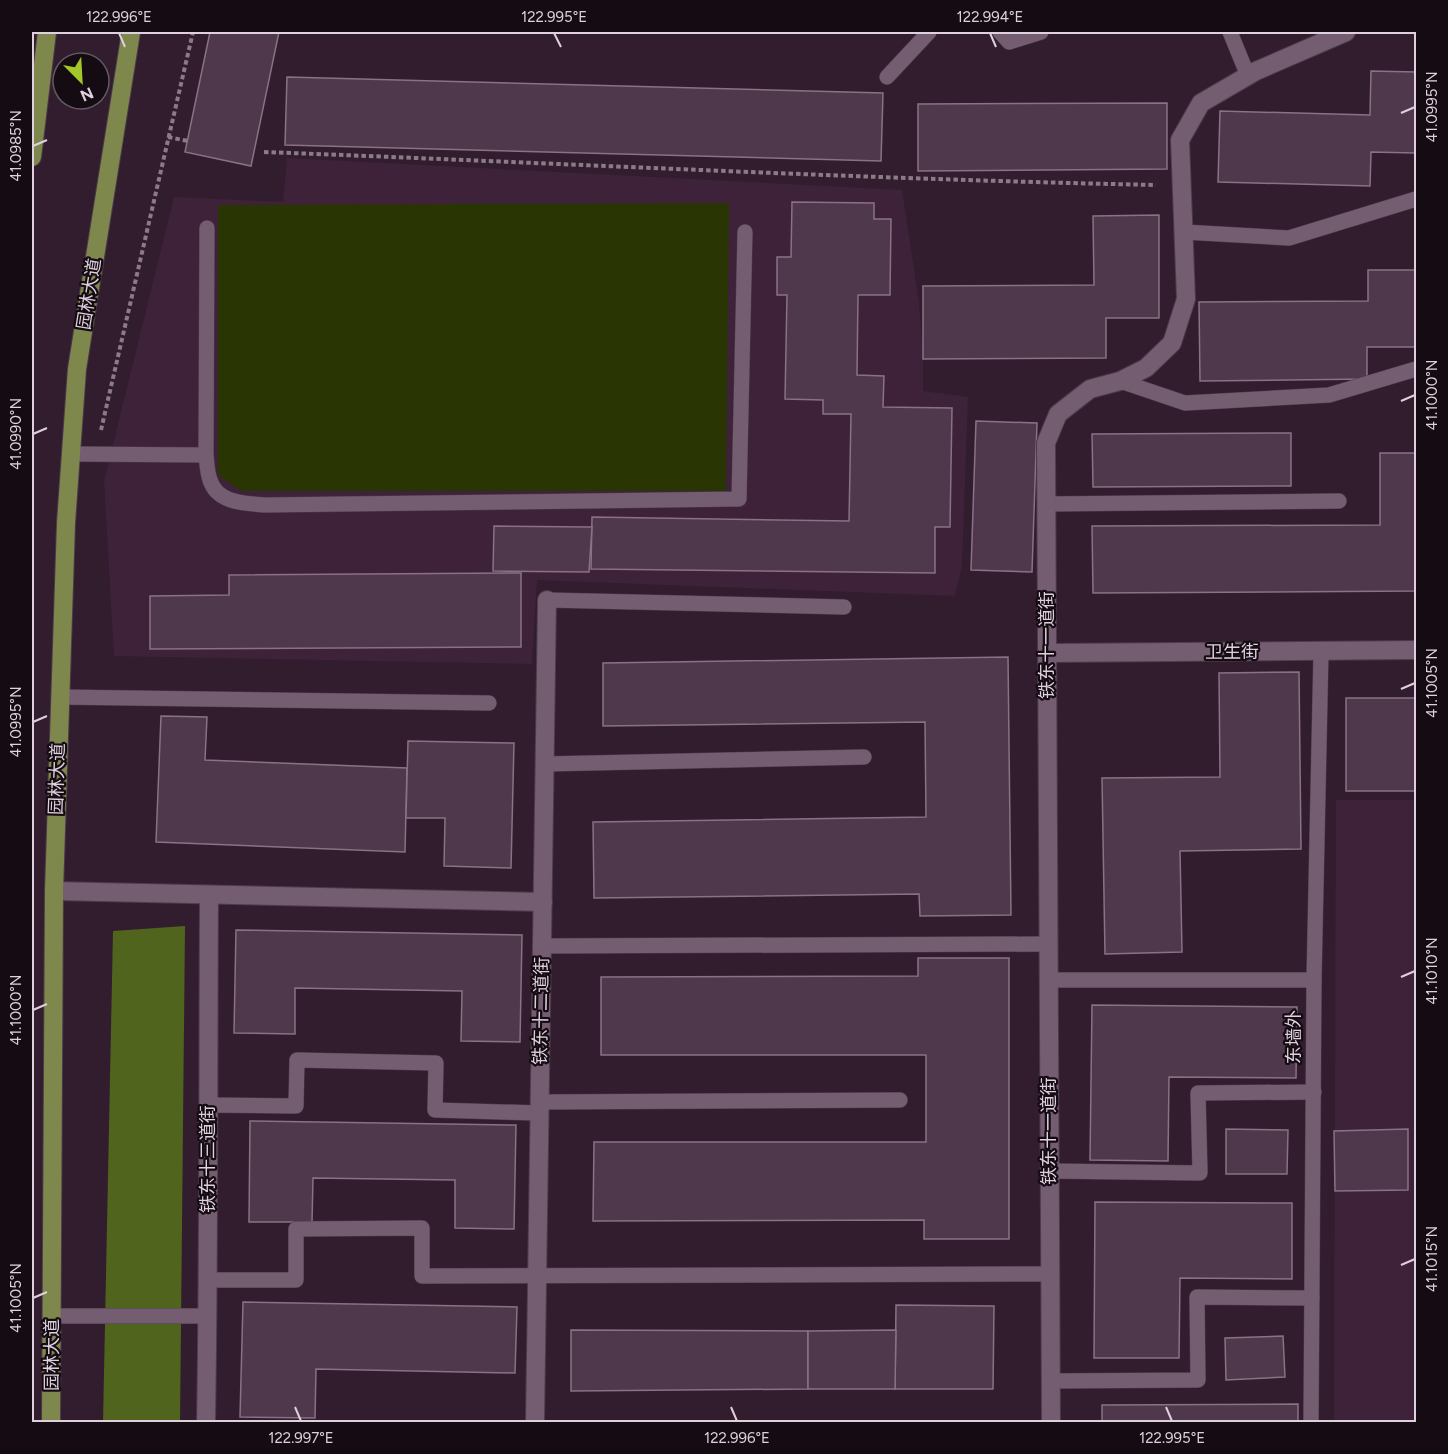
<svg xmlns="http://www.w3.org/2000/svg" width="1448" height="1454" font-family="Figtree,'Noto Sans SC',sans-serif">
  <rect width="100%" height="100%" fill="#321d2f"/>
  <!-- built -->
  <g fill="#3d223a">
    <path d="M287 158 902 190 919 302 923 359V391L968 397 962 566 955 596 537 580 532 664 114 656 104 481 174 197 283 202Z"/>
    <path d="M1336 800H1416V1422H1334Z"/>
  </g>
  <!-- green -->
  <path fill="#293603" d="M729 203 726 491H241L218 475V205Z"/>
  <!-- forest -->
  <path fill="#50641e" d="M185 926 180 1422H103L113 931Z"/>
  <!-- building -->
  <g fill="#4f384c" stroke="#8a7186" stroke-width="1.5">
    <path d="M210 32H279L251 166 185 152Z"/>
    <path d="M1371 71 1416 72V153L1371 152 1370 186 1218 182 1220 111 1370 115Z"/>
    <path d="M287 77 883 93 881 161 285 145Z"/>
    <path d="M1167 103V169L918 171V104Z"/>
    <path d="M792 202 874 203V219H891L890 295H858L857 375 884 376 883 407 952 408 950 527H935V573L591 569 592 517 849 521 851 414H823V400L785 399 787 295H777V257H791Z"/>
    <path d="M1159 215V318H1106V358L923 359V286L1094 285 1093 216Z"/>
    <path d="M1368 270H1416V347H1367V379L1200 381 1199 302 1368 301Z"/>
    <path d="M976 421 1037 423 1032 572 971 570Z"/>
    <path d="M1291 433V486L1093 487 1092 434Z"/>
    <path d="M1380 453H1416V591L1093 593 1092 526 1380 525Z"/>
    <path d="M494 526 592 527 589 572 493 571Z"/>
    <path d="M521 573V647L150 649V596L229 595V575Z"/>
    <path d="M1008 657 1011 915 920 916 919 894 594 898 593 822 926 817 925 722 603 726V663Z"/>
    <path d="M1299 672 1301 849 1180 851 1182 952 1105 954 1102 778 1220 777 1219 673Z"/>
    <rect x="1346" y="698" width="70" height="93"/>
    <path d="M161 716 207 717 205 760 407 768 405 852 156 842Z"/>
    <path d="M408 741 514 743 511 868 444 866 445 818H406Z"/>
    <path d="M236 930 522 935 520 1042 461 1041 462 991 295 988V1034L234 1033Z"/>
    <path d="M918 958H1009V1239H924V1220L593 1221 594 1142H926V1055H601V977L918 976Z"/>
    <path d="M1092 1005 1297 1007 1296 1078 1169 1077 1168 1161 1090 1160Z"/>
    <path d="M250 1121 516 1125 514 1229 455 1228V1180L313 1178 312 1222H249Z"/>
    <path d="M1226 1129 1288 1130 1287 1174H1226Z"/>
    <path d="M1408 1129V1190L1335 1191 1334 1131Z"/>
    <path d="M1095 1202 1292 1203V1279L1180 1278 1179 1358H1094Z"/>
    <path d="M243 1302 517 1307 515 1373 316 1369 315 1418 240 1417Z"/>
    <path d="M896 1305 994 1306 993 1389H895Z"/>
    <path d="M571 1330 808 1331V1389L571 1391Z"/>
    <path d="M896 1330 895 1389H808V1331Z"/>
    <path d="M1283 1336 1285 1377 1226 1380 1225 1338Z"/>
    <path d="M1298 1404V1422H1102V1405Z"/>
  </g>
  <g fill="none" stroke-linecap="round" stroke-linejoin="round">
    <!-- lane casing -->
    <g stroke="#4c3b4a" stroke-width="16">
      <g id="lane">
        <path d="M1000 32 1009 42 1041 32"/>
        <path d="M1230 32 1248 76"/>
        <path d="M887 77 929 32"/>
        <path d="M1184 232 1289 238 1416 199"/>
        <path d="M1120 381 1185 403 1329 395 1416 369"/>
        <path d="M71 454 206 455 207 228"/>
        <path d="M206 455C207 463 207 472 210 480 217 503 244 503 264 505L739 499 745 232"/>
        <path d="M1046 504 1339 501"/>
        <path d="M547 600 844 607"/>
        <path d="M59 697 489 703"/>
        <path d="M544 764 864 757"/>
        <path d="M542 946 1048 944"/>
        <path d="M1048 980H1314"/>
        <path d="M540 1102 900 1100"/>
        <path d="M207 1105 296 1106 297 1060 436 1063 435 1110 538 1113"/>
        <path d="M1049 1171 1200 1173 1198 1093 1314 1092"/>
        <path d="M209 1280H296V1229L422 1228V1276L1050 1274"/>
        <path d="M52 1316H208"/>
        <path d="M1050 1381 1198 1380 1197 1297 1312 1298"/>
        <path d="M1311 1422 1314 980 1321 652"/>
      </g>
    </g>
    <!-- street casing -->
    <g stroke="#4c3b4a" stroke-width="20">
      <g id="street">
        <path d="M1047 653 1416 650"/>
        <path d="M54 891 543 902"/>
        <path d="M206 1422C209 1247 208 1072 209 896"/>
        <path d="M535 1422 547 600"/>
        <path d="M1051 1422 1046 443 1058 414 1090 389 1120 381 1146 368 1172 343 1186 299 1180 140 1201 103 1256 71 1346 32"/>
      </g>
    </g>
    <!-- primary casing -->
    <g stroke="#4c3b4a" stroke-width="20">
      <g id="primary">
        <path d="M32 157 47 32"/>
        <path d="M51 1422 54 891 66 523 77 369 131 32"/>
      </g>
    </g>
    <!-- path -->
    <g stroke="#8c7a89" stroke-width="4" stroke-dasharray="4.5 3" stroke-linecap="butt">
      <path d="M168 137 188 141"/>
      <path d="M264 152C561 163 858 179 1156 185"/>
      <path d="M101 430 193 32"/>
    </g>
    <!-- lane -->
    <use href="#lane" stroke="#745c71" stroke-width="15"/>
    <!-- street -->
    <use href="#street" stroke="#745c71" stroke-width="18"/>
    <!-- primary -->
    <use href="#primary" stroke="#7f884c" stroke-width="18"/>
  </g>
  <!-- ticks -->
  <path fill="none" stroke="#ded0dc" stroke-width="2" d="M119 33 125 47M554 33 561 47M990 33 996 47M1401 113 1415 107M33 146 47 140M1401 401 1415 395M33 434 47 428M1401 689 1415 683M33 722 47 716M1401 977 1415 971M33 1010 47 1004M1401 1265 1415 1259M33 1298 47 1292M295 1407 301 1421M731 1407 737 1421M1166 1407 1172 1421"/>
  <g text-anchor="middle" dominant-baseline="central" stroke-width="4.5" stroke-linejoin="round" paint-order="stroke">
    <!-- street labels -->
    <g font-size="18" fill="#ded0dc" stroke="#140b13">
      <text transform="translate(89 294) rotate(-81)">园林大道</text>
      <text transform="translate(1047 645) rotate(-90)">铁东十一道街</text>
      <text x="1232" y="652">卫生街</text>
      <text transform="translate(57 779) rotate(-88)">园林大道</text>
      <text transform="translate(541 1011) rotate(-89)">铁东十二道街</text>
      <text transform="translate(1294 1037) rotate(-90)">东墙外</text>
      <text transform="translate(1049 1131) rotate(-90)">铁东十一道街</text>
      <text transform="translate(208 1159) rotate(-90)">铁东十三道街</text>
      <text transform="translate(52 1355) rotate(-90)">园林大道</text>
    </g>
  </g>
  <!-- border -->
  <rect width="1448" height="1454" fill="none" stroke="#140b13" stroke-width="66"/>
  <!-- north arrow -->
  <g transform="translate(81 81) rotate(156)"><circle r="28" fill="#140b13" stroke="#655a63" stroke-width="1.5"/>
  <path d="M0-4.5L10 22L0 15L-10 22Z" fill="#a2c929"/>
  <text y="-9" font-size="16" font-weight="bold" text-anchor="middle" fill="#ded0dc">N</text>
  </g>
  <rect x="33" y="33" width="1382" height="1388" fill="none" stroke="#ded0dc" stroke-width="2"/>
  <g font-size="15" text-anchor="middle" fill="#ded0dc">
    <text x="119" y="22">122.996°E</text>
    <text x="554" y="22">122.995°E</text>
    <text x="990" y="22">122.994°E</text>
    <text transform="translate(1432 107) rotate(-90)" y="5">41.0995°N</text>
    <text transform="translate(16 146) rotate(-90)" y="5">41.0985°N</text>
    <text transform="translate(1432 395) rotate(-90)" y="5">41.1000°N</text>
    <text transform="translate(16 434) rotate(-90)" y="5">41.0990°N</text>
    <text transform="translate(1432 683) rotate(-90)" y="5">41.1005°N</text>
    <text transform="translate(16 722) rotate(-90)" y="5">41.0995°N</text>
    <text transform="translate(1432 971) rotate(-90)" y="5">41.1010°N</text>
    <text transform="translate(16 1010) rotate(-90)" y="5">41.1000°N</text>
    <text transform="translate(1432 1259) rotate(-90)" y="5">41.1015°N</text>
    <text transform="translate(16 1298) rotate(-90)" y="5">41.1005°N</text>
    <text x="301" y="1443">122.997°E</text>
    <text x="737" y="1443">122.996°E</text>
    <text x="1172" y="1443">122.995°E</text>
  </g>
</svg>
